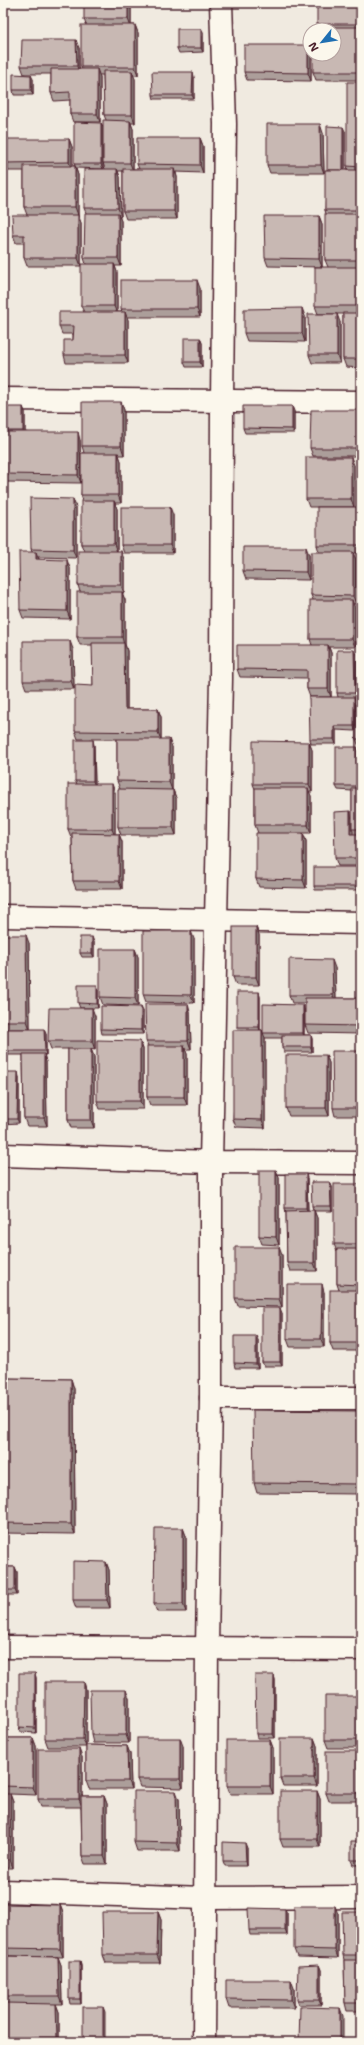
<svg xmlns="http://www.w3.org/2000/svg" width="364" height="2045" font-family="'Shantell Sans',sans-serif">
  <rect width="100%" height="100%" fill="#f0eae0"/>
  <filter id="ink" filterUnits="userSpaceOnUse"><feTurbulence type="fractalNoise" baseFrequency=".025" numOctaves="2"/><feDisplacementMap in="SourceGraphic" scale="8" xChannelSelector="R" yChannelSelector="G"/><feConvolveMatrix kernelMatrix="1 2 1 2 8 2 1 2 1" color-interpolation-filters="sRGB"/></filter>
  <g filter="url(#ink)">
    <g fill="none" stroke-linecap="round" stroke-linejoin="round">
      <!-- minor casing -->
      <g stroke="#4a1f2b" stroke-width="25">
        <g id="minor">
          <path d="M3 399 361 402"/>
          <path d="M3 916 361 923"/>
          <path d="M3 1155 211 1162 361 1163"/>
          <path d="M211 1398H361"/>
          <path d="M3 1647 361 1649"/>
          <path d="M3 1891 204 1898 361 1897"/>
          <path d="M204 2042 207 1648 211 1398V1162L221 679 222 401 225 124 221 3"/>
        </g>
      </g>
      <!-- minor -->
      <use href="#minor" stroke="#fbf7ec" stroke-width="22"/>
    </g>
    <!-- wall -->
    <g fill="#ac9e9a" stroke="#4a1f2b">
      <path d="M131 3V25H135L138 33V75H133L135 79V123H131L133 129V169H139L137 164 200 138 203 146V173L176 172 177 177V219H126L123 211V171H118L120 177 121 216H119L121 221V266H115L117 272V312H122L121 309 200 288V317H127L128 320V363H66L64 355 73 340V334H62L59 326 84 312 81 306 86 264 84 258 86 213 84 208 105 169 103 163 106 120 104 115 103 75H99L100 77V122H73L70 114V100L54 101 51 93V74H24L21 66 79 48V69H82L81 67 86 25 84 19Z"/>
      <path d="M361 3V80H316L313 72 318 27 317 24Z"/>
      <path d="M201 29 203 33V52L179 53 177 48Z"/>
      <path d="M308 45 310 50V54H311V81L247 80 244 72Z"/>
      <path d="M194 77V99H154L153 95Z"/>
      <path d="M33 79V95H14L13 90Z"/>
      <path d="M361 82V268H359L361 274V368L346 367 343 359V314H318L315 306 328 267 325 260 326 214 325 210 327 170 345 131V170H348L347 166Z"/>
      <path d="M101 123 103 127V169L76 168 74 164Z"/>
      <path d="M323 133 324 173H270L267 165Z"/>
      <path d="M69 139 72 147V166H75L78 175V215L81 223V266H27L24 258V243H16L13 235 27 215 24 207V171H8L5 163Z"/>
      <path d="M319 216 322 224V267L268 266 265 258Z"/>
      <path d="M305 316V342L247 341 244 333Z"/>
      <path d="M340 322V363H312L309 355Z"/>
      <path d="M200 338 202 343V367H186L184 362Z"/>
      <path d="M121 402 124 410V455H119L121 461V503H115L117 509V551L124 559V593H122L125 600V644L127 651V709H158L161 717V739L172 747V790H173L176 798V835H121L118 827 120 789 117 781V739H78L75 731 93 686V645H80L77 637 80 592 78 585 84 551 81 544 83 501 81 495 84 453 82 446Z"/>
      <path d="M23 407 25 412V432L80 440 81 483 5 482 3 475V432H5L4 431Z"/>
      <path d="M361 410V456H313L310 448Z"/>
      <path d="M294 411V433H245L243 428Z"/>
      <path d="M361 458V507L358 499Z"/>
      <path d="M354 465V507H309L306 499Z"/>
      <path d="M76 507V558L38 557 39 559 70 568V619L23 618 20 610 32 552 31 549Z"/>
      <path d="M361 507V600L359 595 360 553H353L356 560V604H353L355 608V647H329L331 653V697H310L307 689V678L240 677 237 669 312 645 310 639 313 600 311 595 319 552 317 545Z"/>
      <path d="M173 515V553H124L121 545Z"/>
      <path d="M309 555V580L246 579 243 571Z"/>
      <path d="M361 600V651H360L357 643Z"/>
      <path d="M73 649 74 689H26L23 681Z"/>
      <path d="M356 655V697H354L356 701 355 731 336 730V744H311L310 739 338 697 337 693Z"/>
      <path d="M361 702V747H359L356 739Z"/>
      <path d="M309 742 312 750V792H309L311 796V833H303L306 841V888L259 887 256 879 258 833 255 825V789L253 784Z"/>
      <path d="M94 745 95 784 115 792V834H119L122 842V889H76L73 881 72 837H71L68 829 77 784 75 781Z"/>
      <path d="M357 747 359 752V788H361V866H338L335 858 352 817V791L338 790 336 786Z"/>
      <path d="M361 867V890H315L314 886Z"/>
      <path d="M256 927 259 935V985H236L233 977Z"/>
      <path d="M3 935 29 943 30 1029H5L3 1022Z"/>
      <path d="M194 939V1003L146 1002 143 994Z"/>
      <path d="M94 942V957H82L80 953Z"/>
      <path d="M135 949 138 957V1006L103 1005 100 997Z"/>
      <path d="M335 968 336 998H361V1034L308 1033 305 1025V1003H292L289 995Z"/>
      <path d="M98 989V1008H80L78 1003Z"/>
      <path d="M259 992 260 997V1030H262L263 1033 304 1009V1035H311L312 1039V1052H284L282 1047V1038H265V1128L236 1127 233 1119 238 1030 237 1027Z"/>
      <path d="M143 1011V1034H102L101 1029Z"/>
      <path d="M190 1012 191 1049H185L187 1054V1105H150L147 1097 148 1046 146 1041Z"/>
      <path d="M95 1016V1050L91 1049 94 1057V1128H71L68 1120V1049H51L48 1041Z"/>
      <path d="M3 1029 46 1034V1055H44L46 1062 47 1126H27L24 1118 23 1055H4L3 1052Z"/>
      <path d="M140 1041 143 1049V1109H100L97 1101Z"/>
      <path d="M361 1051V1116H335L333 1108Z"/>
      <path d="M326 1055 329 1063V1116H289L286 1108Z"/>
      <path d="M3 1072 19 1077V1123L3 1124Z"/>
      <path d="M276 1170 279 1178V1245L262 1244 259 1236Z"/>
      <path d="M307 1178 308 1211 313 1210 312 1206 330 1182 332 1187V1211H314L317 1218V1271H290L287 1263 286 1213 285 1208Z"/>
      <path d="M361 1184V1351H333L330 1343 339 1290 337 1284V1252L334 1244Z"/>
      <path d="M282 1255V1307L238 1306 235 1298Z"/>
      <path d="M324 1292V1347H290L287 1339Z"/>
      <path d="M282 1313V1366H264L262 1362Z"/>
      <path d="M258 1340V1368H235L234 1363Z"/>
      <path d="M3 1378 71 1379 74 1389 75 1534 3 1533Z"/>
      <path d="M361 1411V1494L257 1493 254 1483Z"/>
      <path d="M183 1528 186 1536V1612H157L154 1604Z"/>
      <path d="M106 1562 109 1570 110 1608H76L73 1600Z"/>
      <path d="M3 1567H15L17 1572V1595H3Z"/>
      <path d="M35 1673 36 1678V1733L20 1732 19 1727Z"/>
      <path d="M274 1675 275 1680V1738H257L256 1734Z"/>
      <path d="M84 1682 86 1690V1745L127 1746 130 1754 131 1789H89L86 1781V1747H48L45 1739Z"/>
      <path d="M361 1696V1748H328L325 1740Z"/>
      <path d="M129 1698V1743H93L91 1735Z"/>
      <path d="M3 1738H33L36 1746V1795L10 1794 13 1802V1868H3Z"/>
      <path d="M314 1738 317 1746V1786H283L280 1778Z"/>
      <path d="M270 1740 273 1748V1794H230L227 1786Z"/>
      <path d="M183 1746V1788L140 1787 137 1779Z"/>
      <path d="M361 1751V1801H329L326 1793Z"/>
      <path d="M82 1757V1796H104L107 1804V1864H85L82 1856 81 1807H41L38 1799Z"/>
      <path d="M317 1791 320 1799V1847H283L280 1839Z"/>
      <path d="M179 1799 180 1851H137L134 1842Z"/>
      <path d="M361 1841V1865H353L351 1860Z"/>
      <path d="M247 1848V1866H225L223 1861Z"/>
      <path d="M60 1905 63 1913V1957L7 1956 4 1948Z"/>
      <path d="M158 1912 161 1920 160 1963H106L103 1955Z"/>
      <path d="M361 1912V2011H347L345 2003 344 1960 343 1955Z"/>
      <path d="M287 1913V1935H250L249 1930Z"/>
      <path d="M338 1914V1958L297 1957 294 1949Z"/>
      <path d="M3 1956 58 1957 61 1965 62 2004H56L59 2012V2042H6L5 2038V2003L3 1998Z"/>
      <path d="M80 1961 81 1966V2004H70L69 1999Z"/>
      <path d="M319 1965 321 1970V2005H299L297 2000Z"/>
      <path d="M294 1988V2008H229L226 1999Z"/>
    </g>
    <!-- shaded-wall -->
    <g fill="#8c817d" stroke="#4a1f2b">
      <path d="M128 3H131V27L128 19Z"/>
      <path d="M135 25 138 33V75L135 67Z"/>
      <path d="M201 29 203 33V52L201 48Z"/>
      <path d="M76 40 79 48V74L77 66Z"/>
      <path d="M308 45 310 50V54H311V81L308 73Z"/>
      <path d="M97 69 100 77V122L97 114Z"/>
      <path d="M132 71 135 79V123L132 115Z"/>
      <path d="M193 72 194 77V99L192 95Z"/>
      <path d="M31 75 33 79V95L31 90Z"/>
      <path d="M130 121 133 129V171L130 163Z"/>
      <path d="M101 123 103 127V169L101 164Z"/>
      <path d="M320 124 323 133 324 173 321 165Z"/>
      <path d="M343 127 345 131V174L343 170Z"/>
      <path d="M200 138 203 146V173L200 165Z"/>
      <path d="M69 139 72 147V170L69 162Z"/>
      <path d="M75 166 78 175V215L75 207Z"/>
      <path d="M117 169 120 177 121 216 118 208Z"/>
      <path d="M174 169 177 177V219L174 211Z"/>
      <path d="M118 213 121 221V266L118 258Z"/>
      <path d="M78 215 81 223V266L78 258Z"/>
      <path d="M319 216 322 224V267L319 259Z"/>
      <path d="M114 264 117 272V314L114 306Z"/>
      <path d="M358 267 361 274V314L358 306Z"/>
      <path d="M197 280 200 288V317L197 309Z"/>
      <path d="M302 308 305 316V342L302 333Z"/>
      <path d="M125 312 128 320V363L125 355Z"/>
      <path d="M337 314 340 322V363L337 355Z"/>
      <path d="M200 338 202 343V367L200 362Z"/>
      <path d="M121 402 124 410V455L121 446Z"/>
      <path d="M292 406 294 411V433L292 429Z"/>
      <path d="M23 407 25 412V436L23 431Z"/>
      <path d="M78 432 80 440 81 483 78 475Z"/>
      <path d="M118 453 121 461V503L118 495Z"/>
      <path d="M351 457 354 465V507L351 499Z"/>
      <path d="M73 499 76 507V558L73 550Z"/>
      <path d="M114 501 117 509V552L114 544Z"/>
      <path d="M170 507 173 515V553L170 545Z"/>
      <path d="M306 547 309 555V580L306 572Z"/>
      <path d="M121 551 124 559V593L121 585Z"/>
      <path d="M36 552 39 560 36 559Z"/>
      <path d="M353 552 356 560V604L353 596Z"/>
      <path d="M67 560 70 568V619L67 611Z"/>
      <path d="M122 592 125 600V644L127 651V717L125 709 124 645 122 637Z"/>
      <path d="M352 600 355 608V647L352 639Z"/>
      <path d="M70 641 73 649 74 689 71 681Z"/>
      <path d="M328 645 331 653V697L328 689Z"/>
      <path d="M354 650 356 655V697L355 693Z"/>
      <path d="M354 697 356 701 355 731 354 726Z"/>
      <path d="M158 709 161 717V740L158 732Z"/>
      <path d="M334 726 336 730V744L334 739Z"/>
      <path d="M169 739 172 747V790L169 782Z"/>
      <path d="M93 740 94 745 95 786 93 781Z"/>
      <path d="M309 742 312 750V792L309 784Z"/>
      <path d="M357 747 359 752V791L357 786Z"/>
      <path d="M112 784 115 792V837L112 829Z"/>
      <path d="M308 788 311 796V833L308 825Z"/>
      <path d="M173 790 176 798V835L173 827Z"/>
      <path d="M350 811 352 819V829L353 831V842L350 834Z"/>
      <path d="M303 833 306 841V888L303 880Z"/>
      <path d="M119 834 122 842V889L119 881Z"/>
      <path d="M256 927 259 935V985L256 977Z"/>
      <path d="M191 931 194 939V1003L191 995Z"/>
      <path d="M26 935 29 943 30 1029 27 1021Z"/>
      <path d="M92 937 94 942V957L92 953Z"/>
      <path d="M135 949 138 957V1006L135 998Z"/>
      <path d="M332 960 335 968 336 1003 333 995Z"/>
      <path d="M97 985 98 989V1008L97 1004Z"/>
      <path d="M259 992 260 997V1032L259 1027Z"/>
      <path d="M188 1004 190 1012 191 1049 188 1041Z"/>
      <path d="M303 1005 304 1009V1038L303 1033Z"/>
      <path d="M141 1007 143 1011V1034L141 1030Z"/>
      <path d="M92 1008 95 1016V1050L92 1041Z"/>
      <path d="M44 1029 46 1034V1055L45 1051Z"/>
      <path d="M262 1030 265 1038V1128L262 1120Z"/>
      <path d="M311 1035 312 1039V1052L311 1047Z"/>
      <path d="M140 1041 143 1049V1109L140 1101Z"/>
      <path d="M184 1046 187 1054V1105L184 1097Z"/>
      <path d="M91 1049 94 1057V1128L91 1120Z"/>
      <path d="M44 1054 46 1062 47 1126 44 1118Z"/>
      <path d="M326 1055 329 1063V1116L326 1108Z"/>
      <path d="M18 1072 19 1077V1123L17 1119Z"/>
      <path d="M276 1170 279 1178V1245L276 1237Z"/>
      <path d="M306 1174 307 1178 308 1212 306 1208Z"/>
      <path d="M330 1182 332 1187V1211L331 1206Z"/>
      <path d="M314 1210 317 1218V1271L314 1263Z"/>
      <path d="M279 1247 282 1255V1307L279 1299Z"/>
      <path d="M322 1284 324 1292V1347L321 1339Z"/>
      <path d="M280 1308 282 1313V1366L280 1362Z"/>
      <path d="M256 1336 258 1340V1368L256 1364Z"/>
      <path d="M71 1379 74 1389 75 1534 71 1524Z"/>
      <path d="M183 1528 186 1536V1612L183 1604Z"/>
      <path d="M106 1562 109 1570 110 1608 107 1600Z"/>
      <path d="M15 1567 17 1572V1595L15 1590Z"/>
      <path d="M35 1673 36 1678V1733L35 1728Z"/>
      <path d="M274 1675 275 1680V1738L273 1734Z"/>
      <path d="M84 1682 86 1690V1747L83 1739Z"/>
      <path d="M126 1690 129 1698V1743L126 1735Z"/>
      <path d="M33 1738 36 1746V1795L33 1787Z"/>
      <path d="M180 1738 183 1746V1788L180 1779Z"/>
      <path d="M314 1738 317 1746V1786L314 1778Z"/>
      <path d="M270 1740 273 1748V1794L270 1786Z"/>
      <path d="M127 1746 130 1754 131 1789 128 1781Z"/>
      <path d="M79 1749 82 1757V1807L79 1799Z"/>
      <path d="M176 1791 179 1799 180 1851 177 1843Z"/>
      <path d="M317 1791 320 1799V1847L317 1839Z"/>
      <path d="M10 1794 13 1802V1868L10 1860Z"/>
      <path d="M104 1796 107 1804V1864L104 1856Z"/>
      <path d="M245 1843 247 1848V1866L246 1861Z"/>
      <path d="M60 1905 63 1913V1957L60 1949Z"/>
      <path d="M335 1906 338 1914V1958L335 1950Z"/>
      <path d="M285 1909 287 1913V1935L285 1930Z"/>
      <path d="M158 1912 161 1920 160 1963 157 1955Z"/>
      <path d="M58 1957 61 1965 62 2004 59 1996Z"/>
      <path d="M80 1961 81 1966V2004L80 1999Z"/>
      <path d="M319 1965 321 1970V2005L319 2000Z"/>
      <path d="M291 1980 294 1988V2008L291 2000Z"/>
      <path d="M56 2004 59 2012V2042H58L57 2038Z"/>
      <path d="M103 2007 105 2012V2042H103Z"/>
      <path d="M340 2008 343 2016V2042H340Z"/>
    </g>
    <!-- building -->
    <g fill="#c8b8b3" stroke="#4a1f2b">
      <rect x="84" y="3" width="44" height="16"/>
      <rect x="317" y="3" width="44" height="21"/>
      <rect x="81" y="25" width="54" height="42"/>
      <path d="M313 27H361V72H313V54H334V30H313Z"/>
      <rect x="177" y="29" width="24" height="19"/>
      <path d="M22 40H76L77 66H21Z"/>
      <path d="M244 45H308V73L244 72Z"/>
      <path d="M51 69H97V114H70V92L51 93Z"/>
      <path d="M103 71H132V115H104Z"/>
      <path d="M152 72H193L192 95H153Z"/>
      <path d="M13 74 31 75V90H13Z"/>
      <path d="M347 82H361V167L347 166Z"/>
      <path d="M103 120 130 121V163H103Z"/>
      <path d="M74 122 101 123V164H74Z"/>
      <path d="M267 124H320L321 165H267Z"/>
      <path d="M327 126 343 127V170H327Z"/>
      <path d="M137 138H200V165L137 164Z"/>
      <path d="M5 139H69V162L5 163Z"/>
      <rect x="24" y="166" width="51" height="41"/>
      <path d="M84 169H117L118 208H84Z"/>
      <rect x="123" y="169" width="51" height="42"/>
      <rect x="325" y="170" width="36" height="40"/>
      <path d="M85 213H118V258H84Z"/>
      <rect x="325" y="214" width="36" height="46"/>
      <path d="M12 215H78V258H24V235H13Z"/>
      <path d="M264 216H319V259L265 258Z"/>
      <rect x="81" y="264" width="33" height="42"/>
      <rect x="315" y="267" width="43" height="39"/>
      <rect x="121" y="280" width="76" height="29"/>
      <path d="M302 308V333H244V309Z"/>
      <path d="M59 312H125V355H64V340H73L74 326H59Z"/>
      <rect x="343" y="313" width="18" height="46"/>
      <path d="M308 314H337V355H309Z"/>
      <rect x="184" y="338" width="16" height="24"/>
      <rect x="82" y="402" width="39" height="44"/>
      <path d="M243 406H292V429L243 428Z"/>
      <rect x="4" y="407" width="19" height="24"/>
      <path d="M311 410H361V448H310Z"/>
      <path d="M3 432H78V475L3 474Z"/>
      <rect x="81" y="453" width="37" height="42"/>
      <rect x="306" y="457" width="45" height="42"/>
      <rect x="358" y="458" width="3" height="41"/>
      <path d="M30 498 73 499V550L31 549Z"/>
      <rect x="81" y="501" width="33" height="43"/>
      <rect x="121" y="507" width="49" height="38"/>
      <rect x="317" y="507" width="44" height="38"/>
      <path d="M243 547H306V572L243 571Z"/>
      <path d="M360 550H361V595H359Z"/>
      <rect x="78" y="551" width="43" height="34"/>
      <path d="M19 552H36V559L67 560V611L20 610Z"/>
      <path d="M311 552H353V596L311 595Z"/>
      <rect x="77" y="592" width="45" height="45"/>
      <rect x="310" y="600" width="42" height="39"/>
      <rect x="357" y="600" width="4" height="43"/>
      <path d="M23 641H70L71 681H23Z"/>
      <path d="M92 643H124L125 709H158V732L75 731V685L93 686Z"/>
      <path d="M237 645H328V689H307V670L237 669Z"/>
      <path d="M337 650H354L355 693H337Z"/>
      <path d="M309 697H354V726H334V739H310Z"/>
      <rect x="356" y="702" width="5" height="37"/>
      <path d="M117 739H169V782L117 781Z"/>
      <rect x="75" y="740" width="18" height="41"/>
      <path d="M253 741 309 742V784H253Z"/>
      <rect x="336" y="747" width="21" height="39"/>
      <rect x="68" y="784" width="44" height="45"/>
      <rect x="255" y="788" width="53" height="37"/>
      <rect x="352" y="788" width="9" height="41"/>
      <path d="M118 789 173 790V827H118Z"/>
      <path d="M350 811V834H361V858H335L334 812Z"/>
      <path d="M72 833 119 834V881H73Z"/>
      <path d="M256 833H303V880L256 879Z"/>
      <rect x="314" y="867" width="47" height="19"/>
      <rect x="233" y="927" width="23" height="50"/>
      <path d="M143 931H191V995L143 994Z"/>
      <path d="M3 935H26L27 1021H3Z"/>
      <rect x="80" y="937" width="12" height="16"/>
      <path d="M100 949H135V998L100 997Z"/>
      <path d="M289 959 332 960 333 995H289Z"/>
      <path d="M78 985H97V1004L78 1003Z"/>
      <rect x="237" y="992" width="22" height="35"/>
      <path d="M305 998H361V1026L305 1025Z"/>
      <path d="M145 1004H188V1041H146Z"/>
      <path d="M263 1004 303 1005V1033H263Z"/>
      <path d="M101 1006 141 1007V1030L101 1029Z"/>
      <path d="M49 1008H92V1041H48Z"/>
      <path d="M3 1029H44L45 1051H3Z"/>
      <path d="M233 1030H262V1120L233 1119Z"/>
      <rect x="282" y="1035" width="29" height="12"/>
      <path d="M97 1040 140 1041V1101H97Z"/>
      <rect x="147" y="1046" width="37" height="51"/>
      <rect x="68" y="1049" width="23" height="71"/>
      <path d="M332 1051H361V1108H333Z"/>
      <path d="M23 1054H44V1118H24Z"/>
      <rect x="286" y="1055" width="40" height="53"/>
      <path d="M3 1072H18L17 1119H3Z"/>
      <path d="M259 1170H276V1237L259 1236Z"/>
      <rect x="285" y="1174" width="21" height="34"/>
      <path d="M311 1182H330L331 1206H312Z"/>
      <rect x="334" y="1184" width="27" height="60"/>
      <path d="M314 1210V1263H287L286 1211Z"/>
      <path d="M235 1247H279V1299L235 1298Z"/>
      <path d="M337 1249H361V1285L337 1284Z"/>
      <path d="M287 1284H322L321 1339H287Z"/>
      <rect x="330" y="1290" width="31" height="53"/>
      <rect x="262" y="1308" width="18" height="54"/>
      <path d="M234 1336H256V1364L234 1363Z"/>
      <path d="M3 1378 71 1379V1524L3 1523Z"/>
      <path d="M253 1410 361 1411V1484L254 1483Z"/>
      <path d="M155 1528H183V1604H154Z"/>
      <path d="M73 1561 106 1562 107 1600H73Z"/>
      <rect x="3" y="1567" width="12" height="23"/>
      <path d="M19 1673H35V1728L19 1727Z"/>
      <path d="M255 1675H274L273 1734H256Z"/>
      <path d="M45 1682H84L83 1739H45Z"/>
      <path d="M90 1690H126V1735H91Z"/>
      <rect x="325" y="1696" width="36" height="44"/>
      <path d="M3 1738H33V1787L3 1786Z"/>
      <rect x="137" y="1738" width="43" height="41"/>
      <rect x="280" y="1738" width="34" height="40"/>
      <rect x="227" y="1740" width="43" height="46"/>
      <path d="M86 1745 127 1746 128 1781H86Z"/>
      <rect x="38" y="1749" width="41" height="50"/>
      <rect x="326" y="1751" width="35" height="42"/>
      <path d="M134 1791H176L177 1843 134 1842Z"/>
      <rect x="280" y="1791" width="37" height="48"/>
      <rect x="3" y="1794" width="7" height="66"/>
      <path d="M81 1796H104V1856H82Z"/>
      <rect x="351" y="1841" width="10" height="19"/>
      <path d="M223 1842 245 1843 246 1861H223Z"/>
      <path d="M4 1904 60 1905V1949L4 1948Z"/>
      <path d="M294 1906H335V1950L294 1949Z"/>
      <path d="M248 1908 285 1909V1930H249Z"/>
      <path d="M102 1912H158L157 1955H103Z"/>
      <path d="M342 1912H361V1955H343Z"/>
      <path d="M3 1956 58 1957 59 1996H3Z"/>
      <path d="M344 1960H361V2003H345Z"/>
      <rect x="69" y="1961" width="11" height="38"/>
      <path d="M319 1965V2000H297L298 1966Z"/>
      <path d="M226 1980H291V2000L226 1999Z"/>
      <path d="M5 2003 56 2004 57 2038H5Z"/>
      <rect x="83" y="2007" width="20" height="35"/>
      <path d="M300 2007 340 2008V2042H299Z"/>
    </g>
  </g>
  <!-- margin -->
  <rect width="364" height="2045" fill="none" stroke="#fbf7ec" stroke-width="16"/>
  <rect x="8" y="8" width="348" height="2029" fill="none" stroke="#4a1f2b" stroke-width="1.5" filter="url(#ink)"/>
  <!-- north arrow -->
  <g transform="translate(322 42) rotate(240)"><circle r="19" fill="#fbf7ec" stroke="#b4a19f"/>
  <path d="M0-3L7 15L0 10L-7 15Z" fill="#1f6fb2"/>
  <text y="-6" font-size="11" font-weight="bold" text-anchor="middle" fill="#4a1f2b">N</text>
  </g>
</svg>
